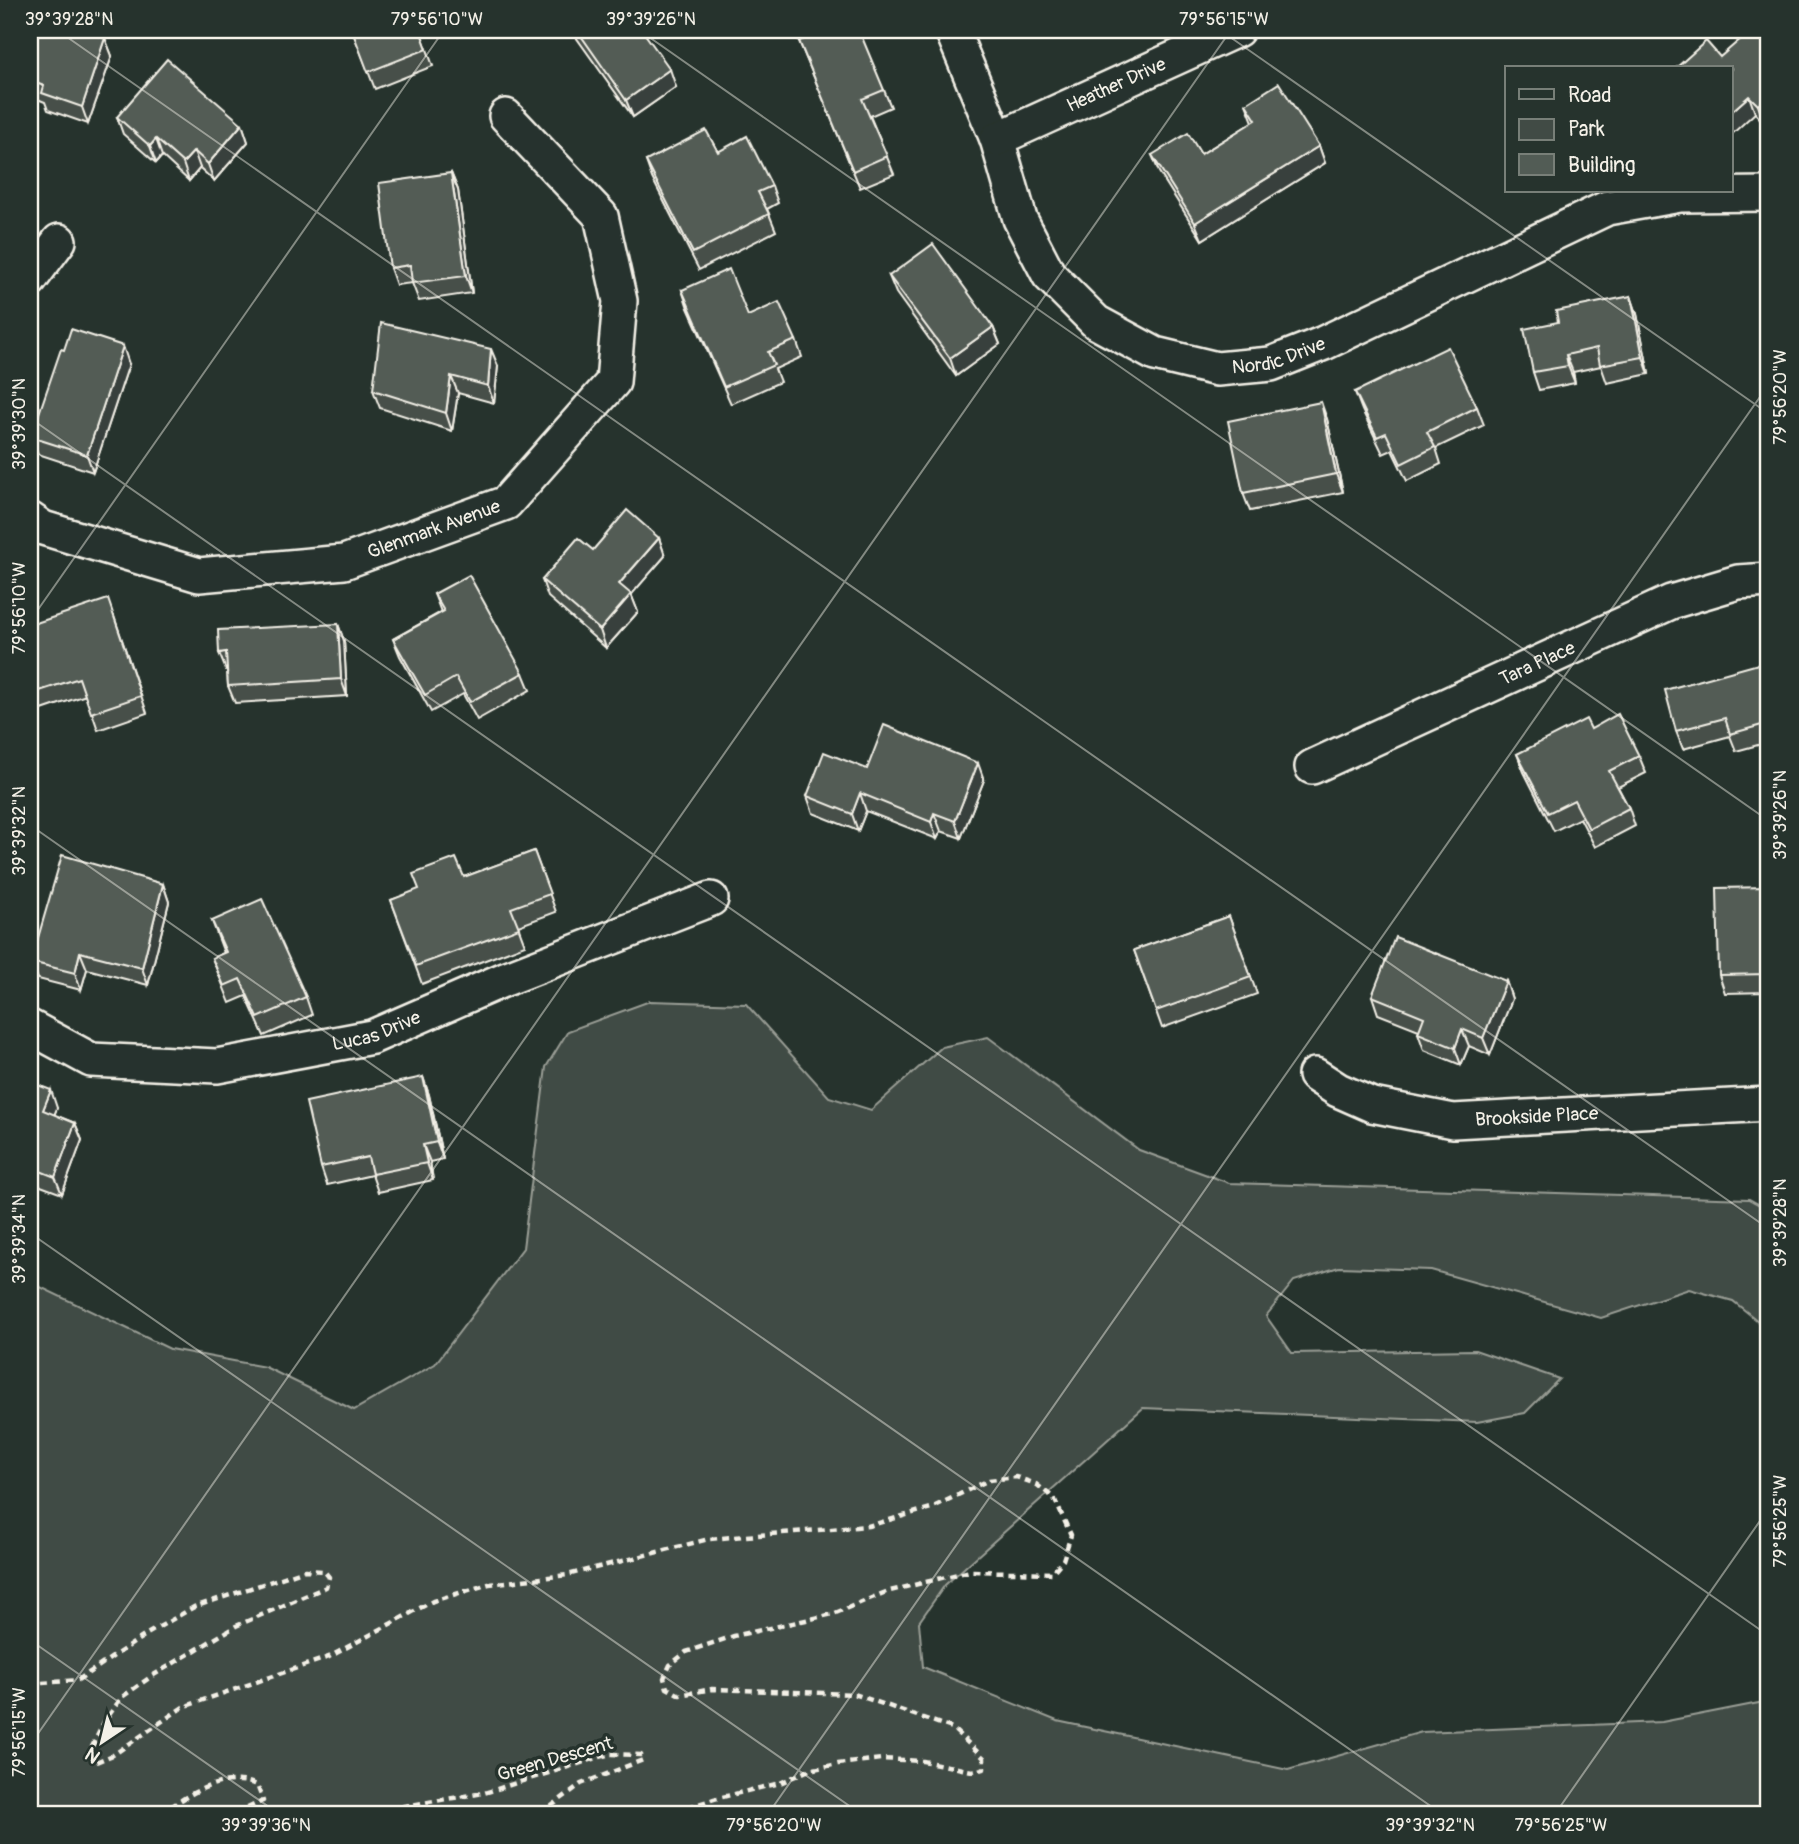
<svg xmlns="http://www.w3.org/2000/svg" width="1799" height="1844" font-family="Pangolin,sans-serif">
  <rect width="100%" height="100%" fill="#26332d"/>
  <filter id="ink" filterUnits="userSpaceOnUse"><feTurbulence type="fractalNoise" baseFrequency=".0143" numOctaves="2"/><feDisplacementMap in="SourceGraphic" scale="14" xChannelSelector="R" yChannelSelector="G"/><feConvolveMatrix kernelMatrix="1 2 1 2 8 2 1 2 1" color-interpolation-filters="sRGB"/></filter>
  <g filter="url(#ink)">
    <!-- green -->
    <path fill="#414b45" stroke="#9a9e96" stroke-width="2" d="M650 1001 746 1004 829 1097 871 1110 942 1047 988 1037 1139 1150 1229 1183 1749 1199 1769 1210V1330L1733 1301 1689 1289 1601 1318 1431 1270 1339 1267 1294 1281 1266 1316 1292 1353 1475 1350 1559 1379 1525 1413 1477 1422 1143 1408 945 1585 919 1622 923 1667 1057 1721 1288 1770 1422 1732 1662 1722 1769 1701V1814H30V1282L170 1349 265 1367 354 1410 435 1364 523 1248 546 1067 568 1031Z"/>
    <g fill="none" stroke-linecap="round" stroke-linejoin="round">
      <!-- street casing -->
      <g stroke="#f4f1e8" stroke-width="38">
        <g id="street">
          <path id="s1" d="M952 30 997 139 1020 219 1049 275 1096 322 1155 354 1217 369 1271 364 1324 343 1607 208 1680 195 1769 194"/>
          <path id="s2" d="M997 139 1237 30"/>
          <path d="M30 280 59 241"/>
          <path id="s3" d="M30 519 43 528 199 575 344 562 506 503 613 382 620 301 601 216 506 116"/>
          <path id="s4" d="M1312 767 1671 602 1738 582 1769 580"/>
          <path id="s5" d="M30 1027 91 1060 217 1066 372 1037 505 979 711 899"/>
          <path id="s6" d="M1315 1075 1338 1090 1372 1105 1453 1121 1769 1104"/>
        </g>
      </g>
      <!-- path -->
      <g stroke="#f4f1e8" stroke-width="4.5" stroke-dasharray="7 5" stroke-linecap="butt">
        <path d="M30 1684 78 1680 147 1634 194 1607 305 1570 324 1571 329 1577 326 1587 236 1626 152 1676 122 1697 104 1722 90 1751 96 1762 113 1755 183 1707 329 1657 433 1601 489 1584 567 1575 709 1539 868 1526 931 1508 989 1480 1016 1477 1036 1484 1054 1498 1071 1535 1063 1560 1052 1573 970 1571 886 1592 833 1614 734 1636 686 1652 670 1665 664 1678 667 1688 680 1695 712 1689 854 1694 952 1728 984 1758V1769L972 1771 923 1761 881 1759 838 1764 809 1770 780 1783 714 1799 692 1806 683 1814"/>
        <path d="M161 1814C186 1795 225 1771 257 1785L263 1801 234 1814"/>
        <path d="M355 1814 484 1793 610 1754 641 1755 643 1760 581 1784 541 1814"/>
      </g>
      <!-- street -->
      <use href="#street" stroke="#26332d" stroke-width="33"/>
    </g>
    <!-- wall -->
    <g fill="#474f49" stroke="#f4f1e8" stroke-width="2">
      <path d="M30 30 105 38 112 56 88 124 48 110 45 102 30 96Z"/>
      <path d="M352 30H420L433 66 375 89Z"/>
      <path d="M571 30H642L676 87 633 117Z"/>
      <path d="M799 41 884 90 891 107 870 116 894 174 860 188Z"/>
      <path d="M1769 46V118L1764 123 1755 113 1720 57Z"/>
      <path d="M1246 104 1319 146 1325 163 1202 240 1159 172 1152 155 1201 154 1253 122Z"/>
      <path d="M117 117 242 124 248 142 214 181 200 168 189 181 162 156 156 163 123 134Z"/>
      <path d="M718 152 772 186 778 203 767 209 776 231 699 270 652 178 646 161Z"/>
      <path d="M451 173 458 190 472 293 419 301 412 283 396 285 390 268Z"/>
      <path d="M889 276 993 327 1000 344 956 376 896 293Z"/>
      <path d="M682 290 796 340 802 357 775 369 780 382 731 404 688 308Z"/>
      <path d="M1631 296 1637 314 1649 374 1607 383 1601 366 1573 372 1575 383 1539 390 1533 372 1558 322Z"/>
      <path d="M64 350 129 364 93 472 38 454 31 437Z"/>
      <path d="M498 366 494 403 458 393 452 431 380 408 373 390Z"/>
      <path d="M1355 392 1477 407 1484 425 1436 448 1441 464 1407 481 1392 450 1383 454 1362 410Z"/>
      <path d="M1327 419 1343 492 1250 511 1243 493Z"/>
      <path d="M659 538 665 556 631 594 638 612 606 648 548 597 542 580 593 550Z"/>
      <path d="M434 594 523 673 530 690 477 720 463 694 431 712 400 656 393 639 441 612Z"/>
      <path d="M114 616 147 713 98 730 86 695 30 714V625Z"/>
      <path d="M338 624 344 641 347 696 235 703 228 686 227 670H226L219 653Z"/>
      <path d="M1769 661V742L1736 751 1730 736 1683 749 1676 731Z"/>
      <path d="M1591 729 1639 756 1646 773 1618 787 1629 808 1635 826 1595 847 1580 818 1554 831 1524 772 1517 754Z"/>
      <path d="M867 769 984 780 961 838 941 831 937 839 866 811 858 831 813 813 807 796Z"/>
      <path d="M534 851 556 912 518 926 525 945 422 984 391 900 464 877Z"/>
      <path d="M163 884 169 902 148 985 87 969 81 990 38 979 31 962Z"/>
      <path d="M1769 887V992L1725 993 1719 975Z"/>
      <path d="M1229 916 1257 994 1162 1028 1134 950Z"/>
      <path d="M212 921 306 997 312 1015 264 1036 246 996 230 1003 212 958 224 953Z"/>
      <path d="M1506 981 1512 999 1490 1055 1469 1046 1461 1065 1424 1050 1418 1033 1419 1030 1378 1014 1372 996Z"/>
      <path d="M423 1077 429 1095 443 1159 430 1162 433 1180 378 1192 372 1175 327 1185 321 1167Z"/>
      <path d="M30 1082 57 1108 54 1115 75 1123 82 1140 62 1194 30 1182Z"/>
    </g>
    <!-- shaded-wall -->
    <g fill="#39403c" stroke="#f4f1e8" stroke-width="2">
      <path d="M105 38 112 56 88 124 82 107Z"/>
      <path d="M670 69 676 87 633 117 626 100Z"/>
      <path d="M1769 95V118L1764 123 1758 105Z"/>
      <path d="M1749 96 1755 113 1731 135V112Z"/>
      <path d="M242 124 248 142 214 181 208 164Z"/>
      <path d="M156 139 162 156 156 163 150 146Z"/>
      <path d="M1319 146 1325 163 1202 240 1195 223Z"/>
      <path d="M194 151 200 168 189 181 183 163Z"/>
      <path d="M451 173 458 190 472 293 466 276Z"/>
      <path d="M1631 296 1637 314 1649 374 1643 357Z"/>
      <path d="M993 327 1000 344 956 376 950 358Z"/>
      <path d="M123 346 129 364 93 472 87 455Z"/>
      <path d="M491 349 498 366 494 403 488 386Z"/>
      <path d="M1566 355 1573 372 1575 383 1568 366Z"/>
      <path d="M451 376 458 393 452 431 446 413Z"/>
      <path d="M1321 402 1327 419 1343 492 1336 474Z"/>
      <path d="M659 538 665 556 626 601 619 584Z"/>
      <path d="M631 594 638 612 606 648 600 630Z"/>
      <path d="M338 624 344 641 347 696 341 679Z"/>
      <path d="M978 763 984 780 961 838 955 821Z"/>
      <path d="M860 793 866 811 858 831 852 814Z"/>
      <path d="M934 813 941 831 937 839 931 822Z"/>
      <path d="M163 884 169 902 148 985 142 968Z"/>
      <path d="M80 952 87 969 81 990 75 973Z"/>
      <path d="M1506 981 1512 999 1490 1055 1483 1038Z"/>
      <path d="M1462 1029 1469 1046 1461 1065 1455 1048Z"/>
      <path d="M423 1077 429 1095 443 1159 437 1142Z"/>
      <path d="M51 1090 57 1108 49 1128 43 1110Z"/>
      <path d="M75 1123 82 1140 62 1194 55 1177Z"/>
      <path d="M423 1145 430 1162 433 1180 427 1163Z"/>
    </g>
    <!-- building -->
    <g fill="#525c55" stroke="#f4f1e8" stroke-width="2">
      <path d="M30 30H81L105 38 82 107 42 93 44 86 30 81Z"/>
      <path d="M352 30H420L427 49 368 72Z"/>
      <path d="M577 30H642L670 69 626 100Z"/>
      <path d="M827 30H859L884 90 862 99 887 156 853 171 799 41Z"/>
      <path d="M1751 30H1754L1769 46V95L1758 105 1749 96 1731 112V68H1676L1706 41 1720 57Z"/>
      <path d="M167 59 242 124 208 164 194 151 183 163 156 139 150 146 117 117Z"/>
      <path d="M1279 83 1319 146 1195 223 1152 155 1188 133 1201 154 1256 120 1246 104Z"/>
      <path d="M706 130 718 152 747 136 772 186 758 192 769 214 693 253 646 161Z"/>
      <path d="M451 173 466 276 412 283 410 265 390 268 379 183Z"/>
      <path d="M933 244 993 327 950 358 889 276Z"/>
      <path d="M729 269 748 316 779 302 796 340 768 352 774 365 724 387 682 290Z"/>
      <path d="M1631 296 1643 357 1600 365 1597 348 1566 355 1568 366 1533 372 1524 329 1558 322 1556 311Z"/>
      <path d="M381 323 491 349 488 386 451 376 446 413 373 390Z"/>
      <path d="M71 329 123 346 87 455 31 437 61 349 64 350Z"/>
      <path d="M1448 347 1477 407 1427 432 1435 447 1401 464 1386 433 1377 437 1355 392Z"/>
      <path d="M1321 402 1336 474 1243 493 1228 421Z"/>
      <path d="M627 510 659 538 619 584 631 594 600 630 542 580 578 538 593 550Z"/>
      <path d="M469 575 523 673 470 702 456 677 425 695 393 639 444 611 434 594Z"/>
      <path d="M108 599 141 696 91 713 79 678 30 694V625Z"/>
      <path d="M338 624 341 679 228 686 226 652 219 653 218 630Z"/>
      <path d="M1769 661V723L1730 734 1725 718 1676 731 1665 690Z"/>
      <path d="M1618 714 1639 756 1609 771 1629 808 1589 829 1574 800 1548 813 1517 754 1586 719 1591 729Z"/>
      <path d="M884 725 978 763 955 821 934 813 931 822 860 793 852 814 807 796 824 752 867 769Z"/>
      <path d="M534 851 550 894 511 908 519 928 416 966 391 900 419 889 413 874 456 858 464 877Z"/>
      <path d="M62 855 163 884 142 968 80 952 75 973 31 962Z"/>
      <path d="M1769 887V974L1719 975 1717 888Z"/>
      <path d="M262 899 306 997 258 1018 240 979 224 986 212 958 226 952 212 921Z"/>
      <path d="M1229 916 1251 977 1156 1011 1134 950Z"/>
      <path d="M1395 937 1506 981 1483 1038 1462 1029 1455 1048 1418 1033 1424 1017 1372 996Z"/>
      <path d="M423 1077 437 1142 423 1145 427 1163 372 1174 368 1157 321 1167 306 1102Z"/>
      <path d="M30 1082 51 1090 43 1110 75 1123 55 1177 30 1167Z"/>
    </g>
  </g>
  <!-- ticks -->
  <path fill="none" stroke="#f4f1e8" stroke-width="2" stroke-opacity="0.45" d="M57 30 1769 1229M639 30 1769 821M1220 30 1769 414M30 418 1769 1636M30 621 444 30M30 825 1442 1814M30 1233 861 1814M30 1640 279 1814M30 1745 1231 30M768 1814 1769 384M1555 1814 1769 1508"/>
  <g text-anchor="middle" dominant-baseline="central" stroke-width="7" stroke-linejoin="round" paint-order="stroke">
    <!-- street labels -->
    <g font-size="19" fill="#f4f1e8" stroke="#26332d">
      <text stroke="none"><textPath href="#s2" startOffset="131">Heather Drive</textPath></text>
      <text stroke="none"><textPath href="#s1" startOffset="525">Nordic Drive</textPath></text>
      <text stroke="none"><textPath href="#s3" startOffset="420">Glenmark Avenue</textPath></text>
      <text stroke="none"><textPath href="#s4" startOffset="248">Tara Place</textPath></text>
      <text stroke="none"><textPath href="#s5" startOffset="359">Lucas Drive</textPath></text>
      <text stroke="none"><textPath href="#s6" startOffset="231">Brookside Place</textPath></text>
      <text transform="translate(555 1759) rotate(-16)">Green Descent</text>
    </g>
  </g>
  <!-- margin -->
  <rect width="1799" height="1844" fill="none" stroke="#26332d" stroke-width="77"/>
  <!-- legend -->
  <rect x="1505" y="66" width="228" height="126" fill="#26332d" stroke="#787f78" stroke-width="2"/>
  <rect x="1519" y="89" width="35" height="10" fill="#26332d" stroke="#787f78" stroke-width="2"/>
  <text x="1568" y="102" font-size="21" fill="#f4f1e8">Road</text>
  <rect x="1519" y="119" width="35" height="21" fill="#414b45" stroke="#787f78" stroke-width="2"/>
  <text x="1568" y="136" font-size="21" fill="#f4f1e8">Park</text>
  <rect x="1519" y="154" width="35" height="21" fill="#525c55" stroke="#787f78" stroke-width="2"/>
  <text x="1568" y="172" font-size="21" fill="#f4f1e8">Building</text>
  <!-- north arrow -->
  <g transform="translate(102 1742) rotate(215)" stroke="#26332d" stroke-width="5" paint-order="stroke">
  <path d="M0-5L12 26L0 18L-12 26Z" fill="#f4f1e8"/>
  <text y="-10" font-size="19" font-weight="bold" text-anchor="middle" fill="#f4f1e8">N</text>
  </g>
  <rect x="38" y="38" width="1722" height="1768" fill="none" stroke="#f4f1e8" stroke-width="2.5"/>
  <g font-size="18" text-anchor="middle" fill="#f4f1e8">
    <text x="69" y="25">39°39'28"N</text>
    <text x="437" y="25">79°56'10"W</text>
    <text x="651" y="25">39°39'26"N</text>
    <text x="1224" y="25">79°56'15"W</text>
    <text transform="translate(1780 397) rotate(-90)" y="6">79°56'20"W</text>
    <text transform="translate(19 424) rotate(-90)" y="6">39°39'30"N</text>
    <text transform="translate(19 608) rotate(-90)" y="6">79°56'10"W</text>
    <text transform="translate(1780 815) rotate(-90)" y="6">39°39'26"N</text>
    <text transform="translate(19 831) rotate(-90)" y="6">39°39'32"N</text>
    <text transform="translate(1780 1223) rotate(-90)" y="6">39°39'28"N</text>
    <text transform="translate(19 1239) rotate(-90)" y="6">39°39'34"N</text>
    <text transform="translate(1780 1521) rotate(-90)" y="6">79°56'25"W</text>
    <text transform="translate(19 1732) rotate(-90)" y="6">79°56'15"W</text>
    <text x="266" y="1831">39°39'36"N</text>
    <text x="774" y="1831">79°56'20"W</text>
    <text x="1430" y="1831">39°39'32"N</text>
    <text x="1561" y="1831">79°56'25"W</text>
  </g>
</svg>
